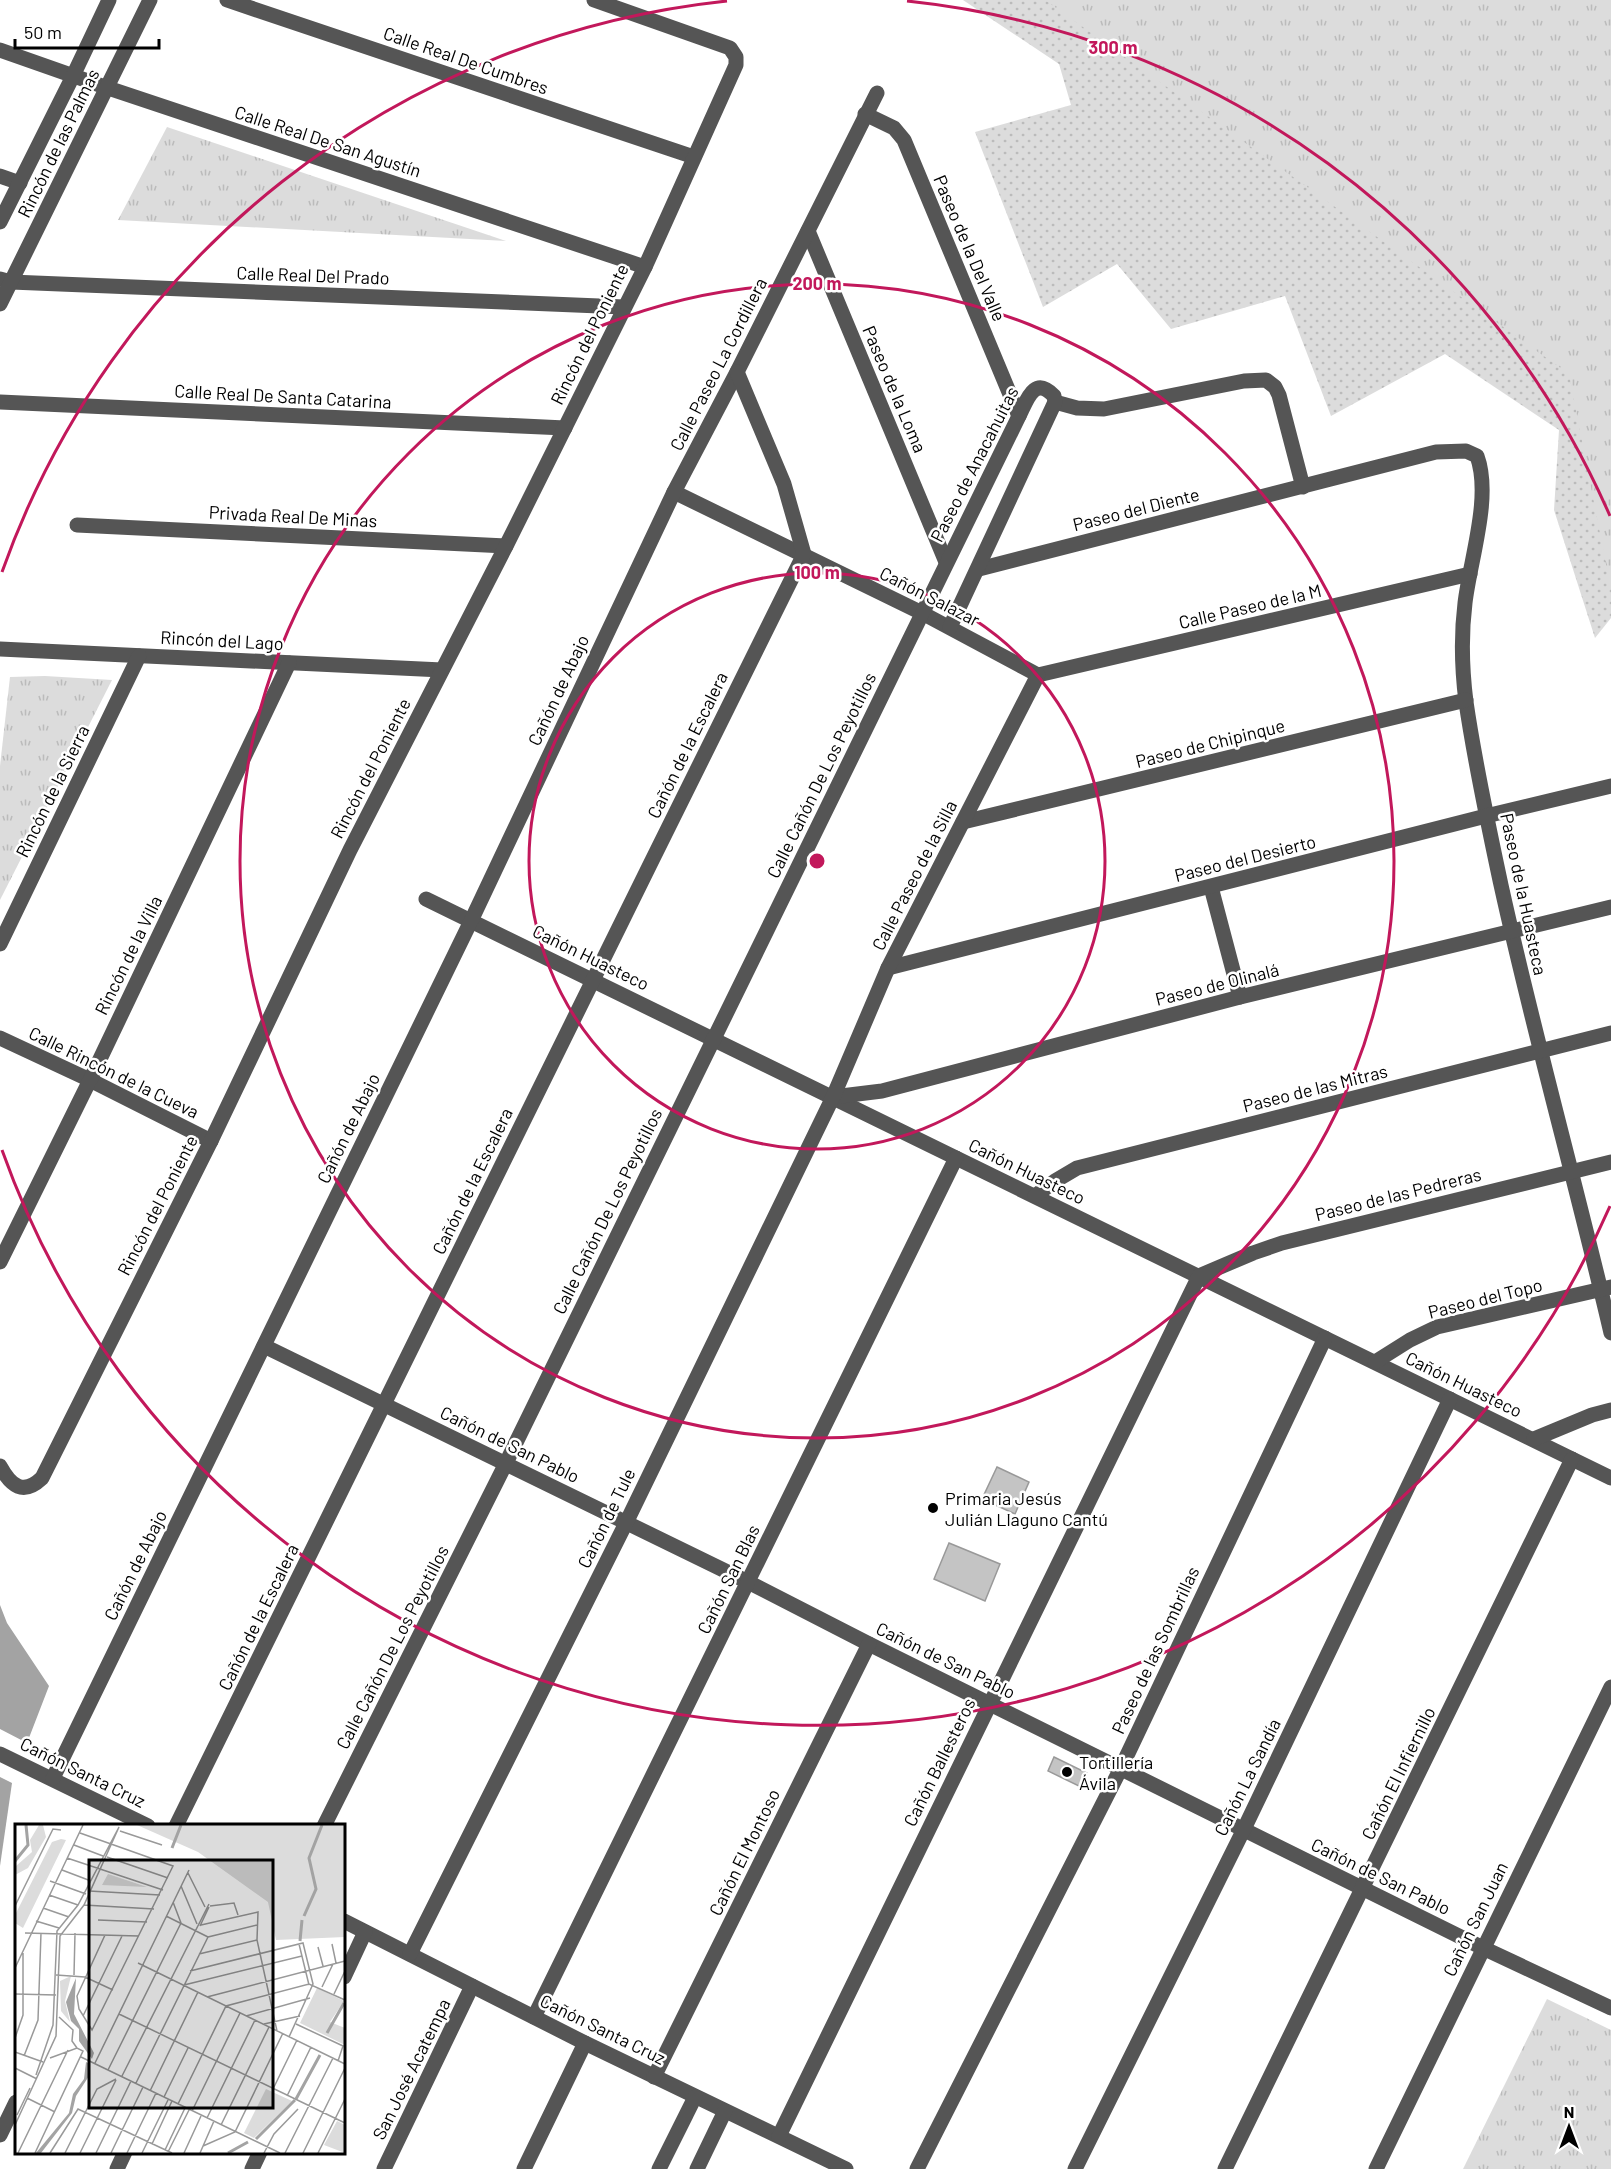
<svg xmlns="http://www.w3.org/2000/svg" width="1611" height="2169" font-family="Barlow,sans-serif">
  <defs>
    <pattern id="grass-dots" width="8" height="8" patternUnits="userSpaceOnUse" patternTransform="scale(1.5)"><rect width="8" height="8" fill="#dcdcdc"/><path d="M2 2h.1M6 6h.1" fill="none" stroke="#bbb" stroke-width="1.8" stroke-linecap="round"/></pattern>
    <pattern id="park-tufts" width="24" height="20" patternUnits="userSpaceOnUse" patternTransform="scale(1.5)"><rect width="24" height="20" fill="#dcdcdc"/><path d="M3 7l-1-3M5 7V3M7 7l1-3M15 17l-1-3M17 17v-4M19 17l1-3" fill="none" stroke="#bbb"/></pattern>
  </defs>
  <rect width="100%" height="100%" fill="#fff"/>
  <!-- grass -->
  <path fill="url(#grass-dots)" d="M963 0H1611V618L1595 638 1554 510 1559 430 1445 354 1331 416 1285 296 1171 329 1117 264 1043 307 975 132 1071 105 1059 64Z"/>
  <!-- park -->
  <g fill="url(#park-tufts)">
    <path d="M1045 0H1611V590L1569 374Z"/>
    <path d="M167 127 506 241 118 220Z"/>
    <path d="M45 676 112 680 0 900V766L10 677Z"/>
    <path d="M1547 1999 1611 2030V2169H1463Z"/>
  </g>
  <!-- water -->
  <g fill="#a3a3a3">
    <path d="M0 1605 7 1623 49 1686 27 1743 0 1729Z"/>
    <path d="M0 1777 12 1783 0 1866Z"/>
  </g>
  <!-- building -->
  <g fill="#c4c4c4" stroke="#999" stroke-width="1.5">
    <path d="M997 1467 1029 1482 1015 1514 982 1499Z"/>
    <path d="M949 1543 1000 1564 985 1601 934 1579Z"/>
    <path d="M1054 1757 1087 1773 1081 1787 1048 1771Z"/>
  </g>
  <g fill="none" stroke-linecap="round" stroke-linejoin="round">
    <!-- minor -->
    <g stroke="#555" stroke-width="15">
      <path d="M227 0 694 157"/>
      <path d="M0 50 108 88 645 267"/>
      <path d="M865 114 894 128 904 140 1019 416"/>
      <path d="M0 176 20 183"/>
      <path d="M0 222 73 76 109 0"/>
      <path d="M808 231 946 562"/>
      <path d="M0 279 11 282 624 307"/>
      <path d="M0 304 150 0"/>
      <path d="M0 402 565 428"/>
      <path d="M1055 402 1077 408 1104 409 1244 381 1266 380 1275 387 1279 395 1303 487"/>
      <path d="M674 492 922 613 1038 675"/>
      <path d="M77 525 506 546"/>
      <path d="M979 569 1436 452 1466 451 1477 456C1492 497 1470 560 1465 603 1461 635 1462 670 1466 702 1475 764 1488 824 1501 885 1534 1035 1576 1183 1611 1333"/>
      <path d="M0 649 442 670"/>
      <path d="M1038 675 1470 574"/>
      <path d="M963 822 1466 700"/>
      <path d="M1211 887 1240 997"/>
      <path d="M426 899 1611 1478"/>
      <path d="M0 944 139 656"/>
      <path d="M888 968 1486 816 1611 786"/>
      <path d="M0 1038 90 1080 211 1141"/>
      <path d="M833 1097 882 1091 1240 997 1611 907"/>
      <path d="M1035 1196 1055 1181 1077 1168 1611 1033"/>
      <path d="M0 1262 90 1080 289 663"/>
      <path d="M264 1346 748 1582 869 1644 1483 1948 1611 2008"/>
      <path d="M1375 1362 1410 1340 1437 1327 1611 1287"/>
      <path d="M1534 1439 1592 1415 1611 1410"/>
      <path d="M0 1466C11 1486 23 1496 42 1478L211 1141 350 850 506 546 645 267 736 65V57L730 48 594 0"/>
      <path d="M0 1754 148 1826"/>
      <path d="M53 1778 471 921 674 492 737 372 877 93"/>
      <path d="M176 1826C387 1402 593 977 804 554L784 484 737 372"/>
      <path d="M324 1826 506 1463 1019 416C1027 400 1034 375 1054 396L1055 402 950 627"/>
      <path d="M344 1921 585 2043 846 2169"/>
      <path d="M410 1954 626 1523 833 1097 888 968 1038 675"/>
      <path d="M344 1977 365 1932"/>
      <path d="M534 2017 956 1158"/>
      <path d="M654 2077 869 1644"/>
      <path d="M0 2135 16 2102"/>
      <path d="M779 2136 1199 1276 1253 1253 1282 1243 1611 1162"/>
      <path d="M117 2169 125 2152"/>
      <path d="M252 2169 260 2152"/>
      <path d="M384 2169 472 1986"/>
      <path d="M524 2169 585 2043"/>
      <path d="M659 2169 695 2097"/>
      <path d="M697 2169 725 2111"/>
      <path d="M917 2169 1121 1768 1325 1338"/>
      <path d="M1075 2169 1244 1829 1450 1399"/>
      <path d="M1225 2169 1572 1459"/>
      <path d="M1376 2169 1611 1687"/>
    </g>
  </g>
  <!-- distance rings -->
  <g fill="none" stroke="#c2185b" stroke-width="3">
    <circle cx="817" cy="861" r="288"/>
    <circle cx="817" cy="861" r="577"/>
    <path d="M1610 1206A865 865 0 0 1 2 1150M2 572A865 865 0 0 1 727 1M907 1A865 865 0 0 1 1610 516"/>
  </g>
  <!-- markers -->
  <g fill="#000" stroke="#fff" stroke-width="2">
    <circle cx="933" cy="1508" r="6"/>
    <circle cx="1067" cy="1772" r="6"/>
  </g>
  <g text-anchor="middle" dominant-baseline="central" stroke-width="5" stroke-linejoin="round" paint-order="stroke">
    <!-- street labels -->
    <g font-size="18" fill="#000" stroke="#fff">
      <text transform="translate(466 60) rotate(19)">Calle Real De Cumbres</text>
      <text transform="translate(328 141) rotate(18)">Calle Real De San Agustín</text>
      <text transform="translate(58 143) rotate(-64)">Rincón de las Palmas</text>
      <text transform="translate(970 248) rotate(67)">Paseo de la Del Valle</text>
      <text transform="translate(313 275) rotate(2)">Calle Real Del Prado</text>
      <text transform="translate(589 334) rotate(-64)">Rincón del Poniente</text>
      <text transform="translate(718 364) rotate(-63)">Calle Paseo La Cordillera</text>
      <text transform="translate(895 389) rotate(67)">Paseo de la Loma</text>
      <text transform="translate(283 396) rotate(3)">Calle Real De Santa Catarina</text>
      <text transform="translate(974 464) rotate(-63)">Paseo de Anacahuitas</text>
      <text transform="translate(1136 509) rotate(-14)">Paseo del Diente</text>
      <text transform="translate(293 516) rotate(3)">Privada Real De Minas</text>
      <text transform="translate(930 596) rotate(27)">Cañón Salazar</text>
      <text transform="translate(1250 606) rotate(-13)">Calle Paseo de la M</text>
      <text transform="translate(222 640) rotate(3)">Rincón del Lago</text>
      <text transform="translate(558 690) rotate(-65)">Cañón de Abajo</text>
      <text transform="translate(1210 743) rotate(-14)">Paseo de Chipinque</text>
      <text transform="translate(687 745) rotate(-64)">Cañón de la Escalera</text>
      <text transform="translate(370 768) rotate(-63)">Rincón del Poniente</text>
      <text transform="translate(821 775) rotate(-64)">Calle Cañón De Los Peyotillos</text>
      <text transform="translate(52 791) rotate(-64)">Rincón de la Sierra</text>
      <text transform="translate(1245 858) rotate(-14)">Paseo del Desierto</text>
      <text transform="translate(914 875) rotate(-63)">Calle Paseo de la Silla</text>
      <text transform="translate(1524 894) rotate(78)">Paseo de la Huasteca</text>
      <text transform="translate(128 955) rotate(-64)">Rincón de la Villa</text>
      <text transform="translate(591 957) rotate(26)">Cañón Huasteco</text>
      <text transform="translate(1217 984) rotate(-14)">Paseo de Olinalá</text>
      <text transform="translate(114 1072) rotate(26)">Calle Rincón de la Cueva</text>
      <text transform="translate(1315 1088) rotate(-14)">Paseo de las Mitras</text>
      <text transform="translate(348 1128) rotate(-64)">Cañón de Abajo</text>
      <text transform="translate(1027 1171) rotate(26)">Cañón Huasteco</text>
      <text transform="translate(472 1181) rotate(-64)">Cañón de la Escalera</text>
      <text transform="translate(1398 1194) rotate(-14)">Paseo de las Pedreras</text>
      <text transform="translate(157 1205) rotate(-63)">Rincón del Poniente</text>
      <text transform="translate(607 1211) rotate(-64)">Calle Cañón De Los Peyotillos</text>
      <text transform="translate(1485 1298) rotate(-14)">Paseo del Topo</text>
      <text transform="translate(1464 1384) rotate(26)">Cañón Huasteco</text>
      <text transform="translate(510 1444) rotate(26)">Cañón de San Pablo</text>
      <text transform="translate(606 1518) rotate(-64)">Cañón de Tule</text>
      <text transform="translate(135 1565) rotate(-64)">Cañón de Abajo</text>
      <text transform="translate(728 1579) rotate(-64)">Cañón San Blas</text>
      <text transform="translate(258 1617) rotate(-64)">Cañón de la Escalera</text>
      <text transform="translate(392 1647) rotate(-63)">Calle Cañón De Los Peyotillos</text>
      <text transform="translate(1155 1650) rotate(-65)">Paseo de las Sombrillas</text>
      <text transform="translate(946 1660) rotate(26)">Cañón de San Pablo</text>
      <text transform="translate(939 1762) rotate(-64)">Cañón Ballesteros</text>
      <text transform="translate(83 1772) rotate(26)">Cañón Santa Cruz</text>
      <text transform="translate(1398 1773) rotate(-64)">Cañón El Infiernillo</text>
      <text transform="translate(1247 1777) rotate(-64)">Cañón La Sandía</text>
      <text transform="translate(744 1852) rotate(-64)">Cañón El Montoso</text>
      <text transform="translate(1381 1876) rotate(26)">Cañón de San Pablo</text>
      <text transform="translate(1475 1919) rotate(-64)">Cañón San Juan</text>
      <text transform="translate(603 2029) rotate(26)">Cañón Santa Cruz</text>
      <text transform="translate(411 2069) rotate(-64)">San José Acatempa</text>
    </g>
    <!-- poi labels -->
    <g font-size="18" fill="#000" stroke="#fff" text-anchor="start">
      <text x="945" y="1498">Primaria Jesús<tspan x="945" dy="21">Julián Llaguno Cantú</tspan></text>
      <text x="1079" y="1762">Tortillería<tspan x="1079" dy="21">Ávila</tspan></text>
    </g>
  </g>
  <!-- overview -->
  <g transform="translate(15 1824)">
    <rect width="330" height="330" fill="#fff"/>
    <path d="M24 1H28L31 13 13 44 0 51 1 42 17 28 15 16ZM46 15 51 16 8 104 0 99V91L37 18ZM322 297 330 301V329L309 321Z" fill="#dcdcdc"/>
    <path d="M122 1H330V113L261 116 253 78 183 28ZM93 50 132 63 87 61ZM56 152 50 177 55 198 46 187 45 157ZM302 164 329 177 315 198 330 204V221L285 199ZM251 265 277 277 239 314 229 309Z" fill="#dcdcdc"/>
    <path d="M61 154 59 190 79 229 77 235 64 217V205L56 197 51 178ZM71 238 75 240 74 252 61 272 57 289 26 329H21L54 289 58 270 69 255Z" fill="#a3a3a3"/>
    <path fill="none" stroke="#a3a3a3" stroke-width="3" d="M157 24 166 1M0 37 13 21 11 1M289 92 301 65 294 34 307 1M285 117 287 96M312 209 329 179M281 275 305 231M241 315 280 276M213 329 233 318"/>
    <path fill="none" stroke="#999" stroke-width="1.5" d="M105 7 147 21M65 9 158 42 77 206 64 185 62 172 90 111M59 21 88 32M92 33 153 54M52 34 148 66M47 46 76 57M173 49 190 83M35 57 71 70M166 62 182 100M74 67 145 71M34 71 63 81M69 81 139 85M0 82 38 5 46 6M195 82 219 79 223 91M28 84 54 93M151 92 193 113M83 96 132 98M21 97 44 104M186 101 243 88 242 116 262 207M185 102 194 83M10 109 124 112M193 113 242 101M284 120 294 161M317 120 321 139M303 123 308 142M184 130 242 116M123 139 330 240M0 144 68 1M175 147 288 119 298 160 274 213M41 151 70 153 98 166M59 151 60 109M169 161 287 132M307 163 318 140M0 170 41 171M319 170 330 147M192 173 330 137M104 190 330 299M68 192 107 112M231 192 295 174M44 193 58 206 57 217 62 224M249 200 285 192M281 200 328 222 323 237M0 214 8 191V129M0 228 28 238M9 232 23 196 26 109M66 233 265 329M80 239 174 46M0 244 22 255M93 246 166 99 158 78M21 251 38 201 42 107 63 81 104 3M107 252 194 80M121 259 193 113M258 265 282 216M135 267 183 168M272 272 296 223M149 273 173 224M12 274 40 288M163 280 211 182 294 160 330 176M177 287 225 189M2 291 15 264M192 294 240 196M0 301 41 212 45 112 69 81 104 3M206 301 254 203M137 320 157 277M188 322 220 308 268 209M150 326 170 284M153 328 174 286M3 329 53 226M20 329 68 227 62 224 35 234M35 329 63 285 157 329M50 329 82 265 101 255M65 329 101 256M81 329 116 257M96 329 128 263M112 329 141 269M127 329 153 276M169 329 186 292M185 329 199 297M249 329 259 310 283 285M270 329 318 234M288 329 330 244M303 329 330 275"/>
    <path fill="#000" fill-opacity="0.15" stroke="#000" stroke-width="3" d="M74 36H258V284H74Z"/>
    <rect width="330" height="330" fill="none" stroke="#000" stroke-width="3"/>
  </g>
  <circle cx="817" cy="861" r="9" fill="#c2185b" stroke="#fff" stroke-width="3"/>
  <g font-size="18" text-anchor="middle" font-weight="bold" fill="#c2185b" stroke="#fff" stroke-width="5" stroke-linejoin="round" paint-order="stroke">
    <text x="1113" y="54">300 m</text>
    <text x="817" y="290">200 m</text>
    <text x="817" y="579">100 m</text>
  </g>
  <!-- north arrow -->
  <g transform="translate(1569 2127)" stroke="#ffffff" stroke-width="4.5" paint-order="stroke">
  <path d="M0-4.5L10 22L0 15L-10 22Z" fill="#000000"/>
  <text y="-9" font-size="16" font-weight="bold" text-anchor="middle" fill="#000000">N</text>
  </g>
  <!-- scale -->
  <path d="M15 39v9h144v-9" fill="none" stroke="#000000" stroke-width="3"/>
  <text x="24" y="39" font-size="18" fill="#000000" stroke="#ffffff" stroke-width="4.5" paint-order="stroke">50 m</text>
</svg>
